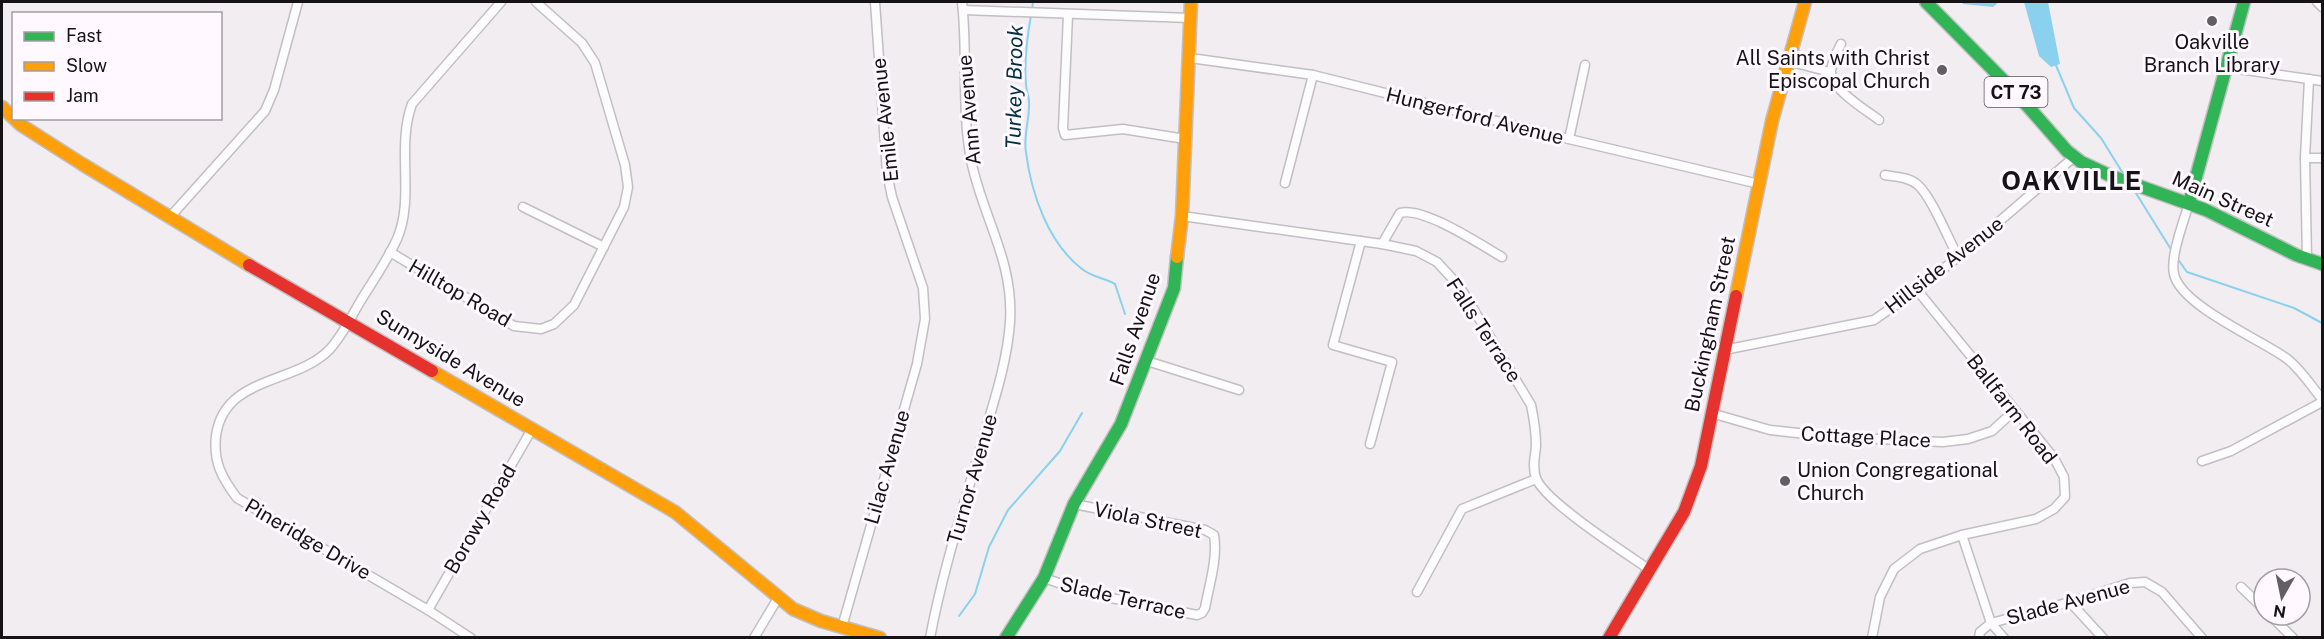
<svg xmlns="http://www.w3.org/2000/svg" width="2324" height="639" font-family="'Public Sans',sans-serif">
  <rect width="100%" height="100%" fill="#f1edf1"/>
  <!-- water -->
  <g fill="#8ad1f0">
    <path d="M1962 2H1999L1993 7 1963 4Z"/>
    <path d="M2024 2H2048L2060 64 2051 67 2039 56Z"/>
  </g>
  <g fill="none" stroke-linecap="round" stroke-linejoin="round">
    <!-- stream -->
    <g stroke="#8ad1f0" stroke-width="2">
      <path d="M1032 10 1033 2"/>
      <path d="M1031 15C1027 38 1024 61 1026 84 1026 90 1029 96 1029 102 1030 118 1023 136 1026 152 1031 193 1048 243 1082 269 1092 277 1104 278 1115 284L1125 314"/>
      <path d="M2055 63 2074 108 2101 138 2124 175"/>
      <path d="M2134 190 2172 251"/>
      <path d="M2177 258 2187 272 2294 308 2322 323"/>
      <path d="M959 616 975 594 989 547 1008 510 1060 451 1082 413"/>
    </g>
    <!-- street casing -->
    <g stroke="#c2bfc2" stroke-width="11">
      <g id="street">
        <path d="M2317 2 2322 7"/>
        <path d="M963 10 1190 18"/>
        <path d="M1068 15 1063 128 1065 135 1123 129 1185 139"/>
        <path d="M1841 44C1837 52 1832 61 1831 71 1829 88 1866 110 1879 120"/>
        <path d="M1190 58 1313 75 1569 139 1759 184"/>
        <path d="M1788 61 1830 72"/>
        <path d="M2225 67 2322 81"/>
        <path d="M1569 139 1585 65"/>
        <path d="M2305 158H2322"/>
        <path d="M1885 175C1896 177 1909 177 1918 185 1932 198 1948 238 1958 257"/>
        <path d="M1285 183 1313 75"/>
        <path d="M2189 203C2184 221 2170 256 2174 274 2181 306 2260 339 2286 358 2300 368 2311 386 2322 399"/>
        <path d="M523 207 604 247"/>
        <path d="M1182 216 1382 244 1416 251 1437 262 1460 287 1531 405C1534 419 1536 432 1536 446 1535 457 1532 467 1536 478 1545 502 1626 553 1650 570"/>
        <path d="M170 217 265 111 274 90 298 2"/>
        <path d="M1361 241 1333 345 1392 362 1370 444"/>
        <path d="M1382 244 1400 213C1423 206 1481 245 1502 257"/>
        <path d="M390 252 514 326 541 329 554 324 574 305 624 207 628 187 625 165 595 63 582 43 536 2"/>
        <path d="M2307 259 2305 158 2309 79"/>
        <path d="M1724 350 1874 320 1917 290 1958 257 2074 157"/>
        <path d="M1147 361 1239 390"/>
        <path d="M1711 413 1770 430 1834 437 1943 442 1968 439 1992 431 2014 411"/>
        <path d="M2202 461 2231 451 2322 402"/>
        <path d="M1962 535 1991 623 2004 638"/>
        <path d="M1044 578 1091 594 1197 615 1202 613 1205 608C1209 585 1218 559 1214 535L1205 530 1074 504"/>
        <path d="M2241 587 2264 609"/>
        <path d="M1417 592 1462 509 1536 479"/>
        <path d="M2070 602 2103 638"/>
        <path d="M428 610 532 429"/>
        <path d="M2270 615 2293 638"/>
        <path d="M842 627 917 364 925 319 923 288 892 197 887 173 875 2"/>
        <path d="M471 638 428 610 237 498C222 478 213 462 216 436 224 375 296 385 330 349 342 336 351 317 360 302 372 282 387 261 397 239 415 198 396 147 412 104L501 2"/>
        <path d="M754 638 778 598"/>
        <path d="M930 638C942 574 962 511 980 449 992 407 1007 365 1010 322 1014 260 982 216 971 160 961 108 968 54 962 2"/>
        <path d="M1872 638 1880 597 1894 569 1920 549 1962 535 2036 519 2054 509 2065 497 2064 477 2054 458 1917 290"/>
        <path d="M1979 638 1980 632 1991 623 2070 602 2130 583 2145 582 2162 592 2202 638"/>
      </g>
    </g>
    <!-- fast casing -->
    <g stroke="#c2bfc2" stroke-width="15">
      <g id="fast">
        <path d="M1926 2 2016 93 2067 151 2081 162 2111 176 2206 210 2296 255 2322 264"/>
        <path d="M2189 203 2244 2"/>
        <path d="M1006 638 1044 578 1074 504 1121 424 1174 288 1177 257"/>
      </g>
    </g>
    <!-- slow casing -->
    <g stroke="#c2bfc2" stroke-width="15">
      <g id="slow">
        <path d="M2 107 21 125 82 164 249 265"/>
        <path d="M1177 257 1182 216 1191 2"/>
        <path d="M1736 296 1772 121 1805 2"/>
        <path d="M432 371 675 512 793 609 821 621 880 638"/>
      </g>
    </g>
    <!-- jam casing -->
    <g stroke="#c2bfc2" stroke-width="15">
      <g id="jam">
        <path d="M249 265 432 371"/>
        <path d="M1609 638 1684 512 1701 466 1736 296"/>
      </g>
    </g>
    <!-- street -->
    <use href="#street" stroke="#fdfcfd" stroke-width="8"/>
    <!-- fast -->
    <use href="#fast" stroke="#30b455" stroke-width="12"/>
    <!-- slow -->
    <use href="#slow" stroke="#ff9f0a" stroke-width="12"/>
    <!-- jam -->
    <use href="#jam" stroke="#e5322d" stroke-width="12"/>
  </g>
  <!-- markers -->
  <g fill="#625f62" stroke="#fff9ff" stroke-width="2">
    <circle cx="2212" cy="21" r="6"/>
    <circle cx="1942" cy="70" r="6"/>
    <circle cx="1785" cy="481" r="6"/>
  </g>
  <g text-anchor="middle" dominant-baseline="central" stroke-width="6" stroke-linejoin="round" paint-order="stroke">
    <!-- shield labels -->
    <rect fill="#fff9ff" stroke="#5b585b" stroke-width="1.5" x="1984.5" y="77" width="63" height="30" rx="4.5"/>
    <g font-size="18" font-weight="bold" fill="#151315">
      <text x="2016" y="92">CT 73</text>
    </g>
    <!-- poi labels -->
    <g font-size="20" fill="#151315" stroke="#fff9ff">
      <text x="2212" y="42">Oakville<tspan x="2212" dy="23">Branch Library</tspan></text>
      <text x="1930" y="58" text-anchor="end">All Saints with Christ<tspan x="1930" dy="23">Episcopal Church</tspan></text>
      <text x="1797" y="470" text-anchor="start">Union Congregational<tspan x="1797" dy="23">Church</tspan></text>
    </g>
    <!-- street labels -->
    <g font-size="20" fill="#151315" stroke="#fff9ff">
      <text transform="translate(969 110) rotate(-95)">Ann Avenue</text>
      <text transform="translate(1475 116) rotate(14)">Hungerford Avenue</text>
      <text transform="translate(885 120) rotate(-96)">Emile Avenue</text>
      <text transform="translate(2223 199) rotate(24)">Main Street</text>
      <text transform="translate(1944 265) rotate(-38)">Hillside Avenue</text>
      <text transform="translate(460 293) rotate(30)">Hilltop Road</text>
      <text transform="translate(1710 324) rotate(-78)">Buckingham Street</text>
      <text transform="translate(1135 329) rotate(-71)">Falls Avenue</text>
      <text transform="translate(1484 330) rotate(57)">Falls Terrace</text>
      <text transform="translate(451 358) rotate(31)">Sunnyside Avenue</text>
      <text transform="translate(2012 409) rotate(52)">Ballfarm Road</text>
      <text transform="translate(1866 437) rotate(3)">Cottage Place</text>
      <text transform="translate(887 467) rotate(-74)">Lilac Avenue</text>
      <text transform="translate(972 479) rotate(-74)">Turnor Avenue</text>
      <text transform="translate(480 519) rotate(-60)">Borowy Road</text>
      <text transform="translate(1148 520) rotate(12)">Viola Street</text>
      <text transform="translate(308 539) rotate(30)">Pineridge Drive</text>
      <text transform="translate(1123 598) rotate(13)">Slade Terrace</text>
      <text transform="translate(2068 602) rotate(-15)">Slade Avenue</text>
    </g>
    <!-- water labels -->
    <g font-size="21" font-style="italic" fill="#003041" stroke="#fff9ff">
      <text transform="translate(1014 87) rotate(-89)">Turkey Brook</text>
    </g>
    <!-- district labels -->
    <g font-size="26" font-weight="bold" letter-spacing="1.5" fill="#151315" stroke="#fff9ff">
      <text x="2072" y="180">OAKVILLE</text>
    </g>
  </g>
  <!-- border -->
  <rect width="2324" height="639" fill="none" stroke="#151315" stroke-width="6"/>
  <!-- legend -->
  <rect x="12" y="12" width="210" height="108" fill="#fff9ff" stroke="#a19da1" stroke-width="1.5"/>
  <rect x="24" y="32" width="30" height="9" fill="#30b455" stroke="#a19da1" stroke-width="1.5"/>
  <text x="66" y="42" font-size="18" fill="#151315">Fast</text>
  <rect x="24" y="62" width="30" height="9" fill="#ff9f0a" stroke="#a19da1" stroke-width="1.5"/>
  <text x="66" y="72" font-size="18" fill="#151315">Slow</text>
  <rect x="24" y="92" width="30" height="9" fill="#e5322d" stroke="#a19da1" stroke-width="1.5"/>
  <text x="66" y="102" font-size="18" fill="#151315">Jam</text>
  <!-- north arrow -->
  <g transform="translate(2282 597) rotate(189)"><circle r="28" fill="#fff9ff" stroke="#a19da1" stroke-width="1.5"/>
  <path d="M0-4.5L10 22L0 15L-10 22Z" fill="#625f62"/>
  <text y="-9" font-size="16" font-weight="bold" text-anchor="middle" fill="#151315">N</text>
  </g>
</svg>
